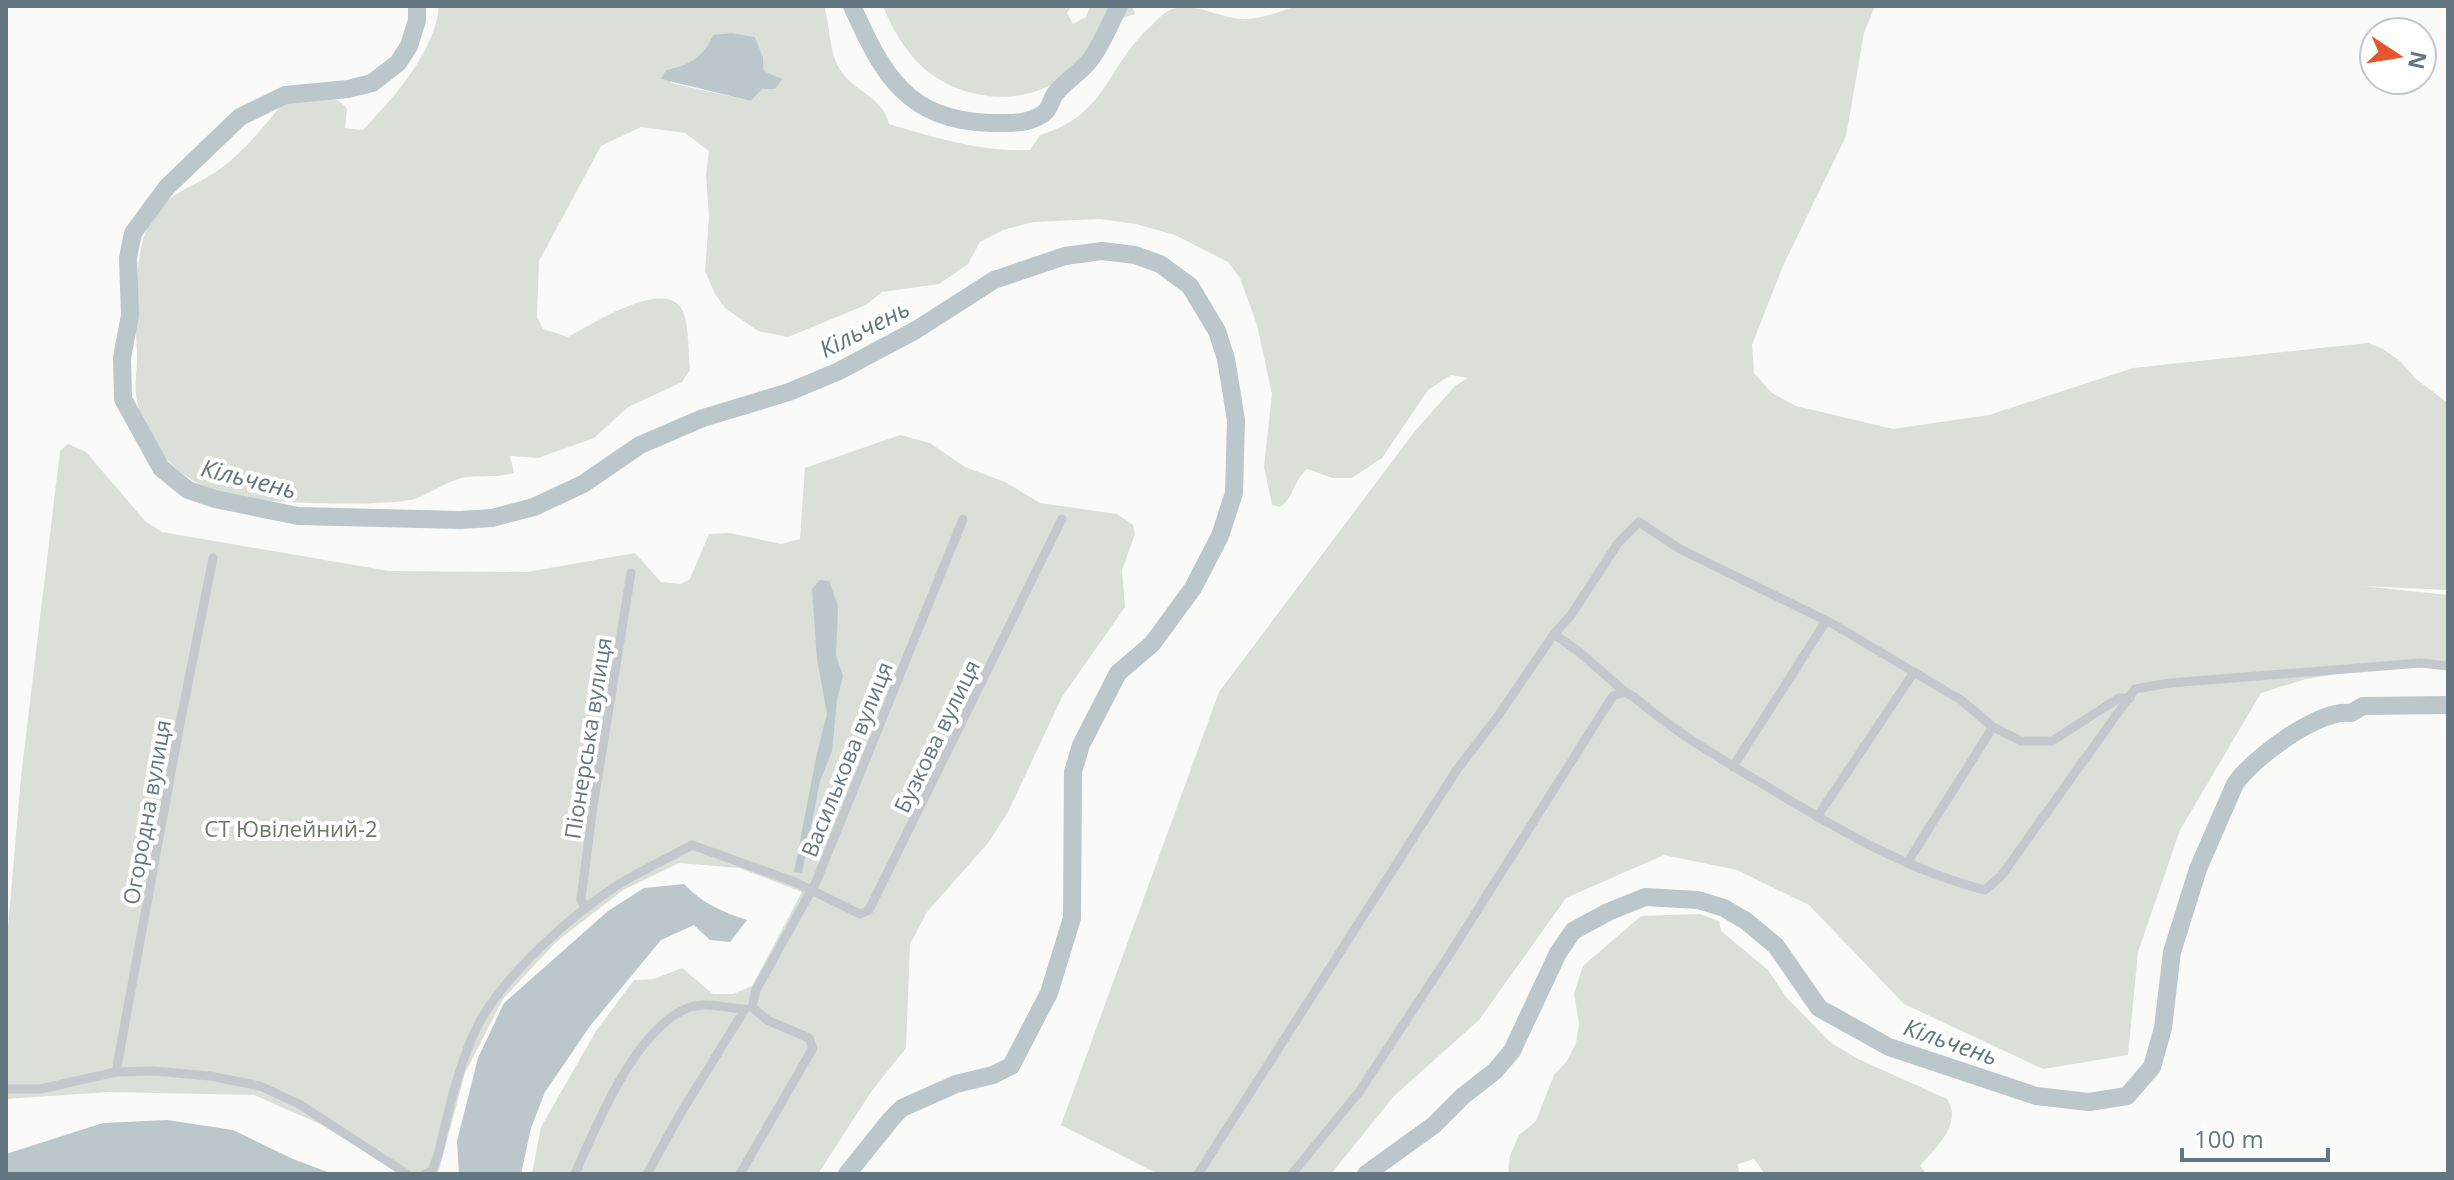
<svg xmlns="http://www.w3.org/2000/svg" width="2454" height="1180" font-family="'Open Sans',sans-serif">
  <rect width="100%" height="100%" fill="#fafaf8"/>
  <!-- green -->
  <g fill="#dadfd7" fill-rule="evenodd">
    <path d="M439 6H824C831 27 828 55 843 74 858 93 883 98 889 124 936 138 981 152 1030 150L1040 135C1109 114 1105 67 1151 26 1156 21 1163 13 1170 10 1196 0 1222 21 1248 19 1264 18 1281 11 1296 6H1875L1864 33 1846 136 1782 268 1752 345 1754 373 1772 393 1796 406 1893 429 1989 415 2133 368 2368 343 2383 349 2400 361 2416 379 2448 403V590L2363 586 2448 595V668L2379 667 2306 679 2261 693 2180 830 2138 952 2128 1055 2043 1069 1904 1004 1809 905 1737 870 1664 855 1566 898 1479 1020 1394 1096 1331 1174H1158L1061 1125 1219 692 1415 431 1455 386 1468 378 1451 375 1428 390 1382 458 1352 478H1333L1307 469C1294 479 1294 498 1280 507L1272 505 1264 467 1272 394 1257 325 1240 278 1228 262 1175 235 1136 224 1100 219 1033 222 1003 230 980 242 968 264 939 284 882 292 866 305 788 337 758 331 725 308 714 292 705 271 709 217 706 175 709 151 685 133 641 127 601 146 539 261 537 317 543 329 568 337C591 325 670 273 684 314 689 330 688 352 690 370L682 382 628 407 594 438 538 458 510 456 514 473C497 478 484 475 467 477 447 480 434 492 417 498 393 508 250 503 224 495 199 488 165 464 152 441 145 428 138 410 136 395 134 382 138 367 137 353 135 314 132 244 156 212 171 193 198 184 217 171 244 152 263 127 284 102 305 99 333 89 347 109L345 128 363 130C394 97 435 52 439 6ZM732 33 755 37 763 57 764 71 781 79 762 89 751 101 671 83 666 70C689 65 703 58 713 36Z"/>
    <path d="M883 6H1071L1067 13 1073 24 1086 17 1090 6H1132L1135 14 1104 24C1097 39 1090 55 1078 66 1040 103 981 106 937 78 911 62 894 33 883 6Z"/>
    <path d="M900 435 930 443 965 467 1005 482 1040 503 1117 514 1133 525 1135 534 1122 570 1125 607 1062 697 1008 812 988 843 927 912 910 944 906 1048 871 1092 818 1174H532L541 1127 596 1031 634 980 654 979 682 968 713 994H733L752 986 802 892 739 868 679 863 623 890 556 942 503 999 465 1073 438 1174H402L320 1124 254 1095 109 1092 6 1099V951L21 777 60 451 68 444 86 452 145 521 162 532 389 571 527 572 635 553 661 582 681 584 690 579 709 534 730 533 781 544 800 539 805 468Z"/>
    <path d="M1700 914 1719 921 1721 931 1768 970 1786 997 1830 1042 1858 1059 1947 1099C1963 1123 1936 1148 1920 1166L1927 1174H1765L1754 1159 1738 1164 1739 1174H1508L1510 1156 1519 1135 1536 1121 1554 1075 1567 1061 1576 1043 1579 1023 1574 994 1583 966 1641 916Z"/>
  </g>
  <!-- water -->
  <g fill="#bbc7cb">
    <path d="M732 33 755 37 763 57 764 71 782 79 775 89H762L751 101 661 79 666 70C689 65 703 58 713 35Z"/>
    <path d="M820 580 829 581 838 606 836 655 843 676 837 700 832 751 820 781 802 873 794 872 817 753 827 714 817 659 812 589Z"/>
    <path d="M684 884C702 903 722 912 747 920L730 942 710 940 694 925 661 940 590 1026 545 1092 531 1128 521 1174H459L457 1141 478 1058 504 1003 608 911 644 888Z"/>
    <path d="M167 1120 233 1130 293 1159 333 1174H6V1154L103 1123Z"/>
  </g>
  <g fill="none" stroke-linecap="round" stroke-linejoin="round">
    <!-- river -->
    <g stroke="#bbc7cb" stroke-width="18">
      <path d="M417 6V20L409 46 398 63 372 83 348 89 285 95 240 117 167 187 133 233 128 258 130 315 122 358 123 399 161 468 188 490 215 499 298 516 460 520 492 518 534 507 583 484 640 445 703 418 789 392 839 371 916 330 994 280 1065 256 1102 251 1135 255 1160 264 1190 286 1217 331 1226 359 1236 420 1234 493 1220 536 1193 588 1152 644 1118 673 1081 745 1073 772 1072 918 1049 993 1011 1066 993 1075 956 1084 902 1108 892 1118 847 1174"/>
      <path d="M852 6C883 75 907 120 990 123 1009 123 1026 125 1043 114 1051 108 1050 101 1055 94 1065 81 1080 73 1090 60 1102 45 1110 23 1119 6"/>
      <path d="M1366 1174 1434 1125 1463 1096 1495 1071 1512 1051 1558 953 1573 931 1608 912 1645 897 1698 900 1724 908 1746 921 1776 946 1819 1008 1889 1047 2036 1096 2089 1102 2127 1096 2152 1067 2163 1028 2172 952 2198 869 2235 784C2252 759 2319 708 2351 713L2363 706 2448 705"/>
    </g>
    <!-- minor -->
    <g stroke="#c3c8cc" stroke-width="9">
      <path d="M1554 634 1578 651 1625 692"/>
      <path d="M1733 767 1826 621"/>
      <path d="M1817 817 1914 672"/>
      <path d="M1907 863 1993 727"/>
      <path d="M585 909 581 899 593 806 631 573"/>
      <path d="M752 1007 756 990 816 882 963 519"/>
      <path d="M116 1072 179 729 213 558"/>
      <path d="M6 1089H40L116 1072 154 1071 210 1076 260 1086 299 1104 407 1174"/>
      <path d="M425 1174 432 1171 438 1155C448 1114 459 1062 478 1025 504 975 573 913 621 883 644 869 669 858 692 845L795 882 860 914 869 910 1062 519"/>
      <path d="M575 1174C597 1124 635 1029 688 1008 703 1001 727 1008 743 1009"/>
      <path d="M647 1174 679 1116 745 1009"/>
      <path d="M740 1174 813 1048 809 1038 767 1020 752 1007"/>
      <path d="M1198 1174 1456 771 1498 716 1554 634 1571 615 1618 543 1639 522 1680 549 1833 624 1961 700 1993 727 2021 741H2052L2119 698H2130"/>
      <path d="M1292 1174 1359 1092 1444 963 1609 702 1613 696 1625 692 1634 697C1677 734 1723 760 1771 789 1839 830 1907 870 1985 890L2001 876 2135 689 2170 683 2421 663 2448 666"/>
    </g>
  </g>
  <g text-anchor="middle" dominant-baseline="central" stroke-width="8" stroke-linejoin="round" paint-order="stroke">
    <!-- street labels -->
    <g font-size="22" fill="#657683" stroke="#fff">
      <text transform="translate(936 736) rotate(-64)">Бузкова вулиця</text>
      <text transform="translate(587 738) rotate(-81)">Піонерська вулиця</text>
      <text transform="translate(846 759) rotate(-68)">Василькова вулиця</text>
      <text transform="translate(146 812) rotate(-80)">Огородна вулиця</text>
    </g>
    <!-- park labels -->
    <g font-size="22" fill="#687a64" stroke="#fff">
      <text x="291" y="828">СT Ювілейний-2</text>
    </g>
    <!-- water labels -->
    <g font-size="24" font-style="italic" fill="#60757c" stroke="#fff">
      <text transform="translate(864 328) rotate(-27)">Кільчень</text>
      <text transform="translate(249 478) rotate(14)">Кільчень</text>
      <text transform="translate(1951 1041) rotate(19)">Кільчень</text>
    </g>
  </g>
  <!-- border -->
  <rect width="2454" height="1180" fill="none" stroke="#657683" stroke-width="16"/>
  <!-- north arrow -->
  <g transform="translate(2398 56) rotate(102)"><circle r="38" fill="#ffffff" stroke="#c1c8cd" stroke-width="2"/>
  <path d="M0-6L14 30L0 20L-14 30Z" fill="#e4572e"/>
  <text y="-12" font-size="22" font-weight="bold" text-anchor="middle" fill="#657683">N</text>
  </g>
  <!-- scale -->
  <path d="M2182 1148v12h146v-12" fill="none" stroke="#657683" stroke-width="4"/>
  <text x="2194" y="1148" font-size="24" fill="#657683" stroke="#ffffff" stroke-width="6" paint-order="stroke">100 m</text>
</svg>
